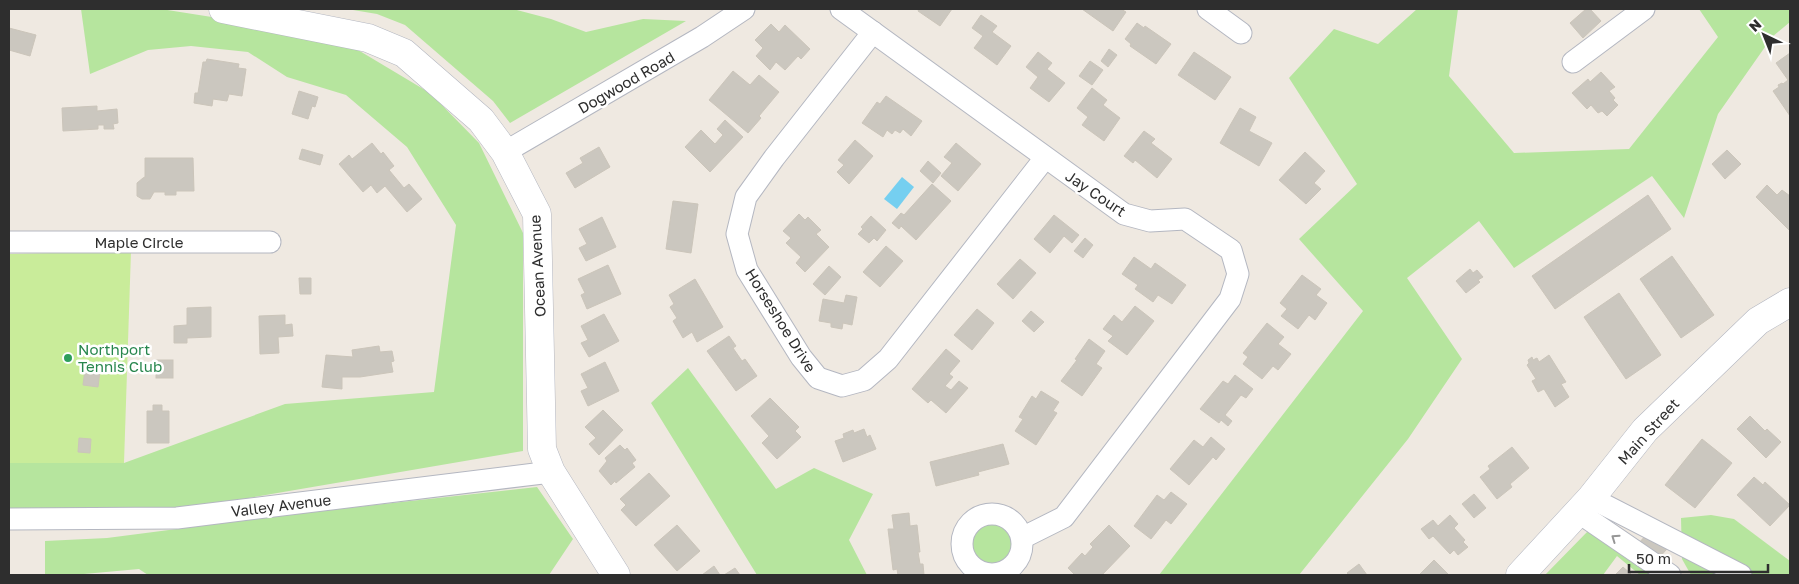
<svg xmlns="http://www.w3.org/2000/svg" width="1799" height="584" font-family="'Golos Text',sans-serif">
  <rect width="100%" height="100%" fill="#efe9e1"/>
  <!-- green -->
  <g fill="#b6e59e">
    <path d="M81 9H161L268 26 358 50 430 93 479 143 523 233V451L173 511 9 513V463H124L285 404 434 392 456 225 407 147 346 95 287 77 248 52 191 46 148 50 90 74Z"/>
    <path d="M347 9H513L551 19 586 32 643 19 686 21 510 123 493 101 405 25 377 14Z"/>
    <path d="M1417 9H1458L1449 76 1514 153 1629 149 1718 37 1699 9H1790V22L1772 37 1718 114 1684 218 1652 176 1514 268 1479 221 1407 278 1462 359 1408 439 1299 575H1159L1363 311 1299 239 1357 184 1289 78 1334 29 1378 44Z"/>
    <path d="M688 368 776 489 814 468 873 494 849 540 867 575H757L651 403Z"/>
    <path d="M537 487 573 539 549 575H148L139 569 73 575H45V541L107 538 293 514Z"/>
    <path d="M1711 515 1734 519 1790 561V575H1691L1682 559 1681 518Z"/>
    <circle cx="993" cy="542" r="26"/>
    <path d="M1588 531 1671 575H1640L1617 556 1603 575H1545Z"/>
  </g>
  <!-- pitch -->
  <path fill="#c9ec9a" d="M131 251 124 463H9V254Z"/>
  <!-- water -->
  <path fill="#75cff0" d="M902 177 914 187 897 209 884 199Z"/>
  <!-- building -->
  <g fill="#cbc7bf" stroke="#cbc5ba">
    <path d="M919 9H952L940 26 918 11Z"/>
    <path d="M1082 9H1121L1126 12 1113 31Z"/>
    <path d="M1586 9H1590L1601 21 1583 38 1570 23Z"/>
    <path d="M981 15 997 26 992 32 1011 46 997 65 974 48 983 36 972 28Z"/>
    <path d="M1137 23 1144 28 1145 26 1171 44 1156 64 1130 46 1131 44 1125 39Z"/>
    <path d="M771 24 779 32 785 25 810 49 801 59 798 56 785 70 776 62 770 70 756 56 763 48 755 40Z"/>
    <path d="M9 28 36 35 30 56 9 50Z"/>
    <path d="M1109 49 1117 55 1108 67 1101 61Z"/>
    <path d="M1038 52 1052 63 1047 69 1065 83 1049 102 1030 88 1038 77 1026 67Z"/>
    <path d="M1194 52 1231 77 1215 100 1178 75Z"/>
    <path d="M1790 53V116L1773 91 1779 87 1778 85 1782 83 1783 84 1788 80 1776 63Z"/>
    <path d="M207 59 239 64 238 68 246 69 242 96 229 94 227 101 213 99 212 106 194 103 195 93H198L203 62H206Z"/>
    <path d="M1090 61 1103 70 1092 85 1079 76Z"/>
    <path d="M733 71 750 85 759 75 779 92 759 116 761 118 748 133 709 100Z"/>
    <path d="M1601 72 1615 87 1609 91 1615 98 1613 100 1618 105 1607 116 1602 111 1598 113 1591 105 1587 109 1572 93 1588 79 1590 82Z"/>
    <path d="M1092 88 1107 100 1103 105 1120 118 1104 141 1082 125 1088 117 1077 108Z"/>
    <path d="M299 91 318 97 315 107 312 106 308 119 292 114Z"/>
    <path d="M886 96 922 121 911 136 903 129 900 133 895 130 892 134 887 130 883 137 862 123 877 102 880 104Z"/>
    <path d="M97 106V111L117 109 118 123 113 124 114 129H104V125H98V129L63 131 62 108Z"/>
    <path d="M1240 108 1256 117 1249 131 1272 143 1259 166 1220 143Z"/>
    <path d="M725 120 743 137 710 172 685 147 701 130 715 144 723 135 717 129Z"/>
    <path d="M1144 131 1155 139 1151 143 1172 159 1157 178 1135 160 1133 163 1124 156Z"/>
    <path d="M855 140 873 156 849 184 837 172 844 165 838 160Z"/>
    <path d="M372 143 381 154 383 152 394 166 389 170 404 188 409 184 422 199 407 212 385 186 377 193 371 185 363 192 339 164 349 155 352 159Z"/>
    <path d="M956 143 981 164 958 191 941 176 952 163 944 157Z"/>
    <path d="M599 147 610 167 575 188 566 173 583 163 580 158Z"/>
    <path d="M302 149 323 155 320 165 299 159Z"/>
    <path d="M1727 150 1741 164 1725 179 1712 164Z"/>
    <path d="M1305 152 1325 171 1314 183 1321 189 1306 204 1279 180Z"/>
    <path d="M145 158H193L194 191H176V195H165V192H154L150 199H142L137 196V183L143 178 145 177Z"/>
    <path d="M928 161 941 173 933 183 920 171Z"/>
    <path d="M932 184 951 201 916 240 901 226 899 229 892 223 901 213 904 215Z"/>
    <path d="M1767 185 1777 195 1782 190 1790 196V231L1756 197Z"/>
    <path d="M1648 195 1671 229 1555 309 1532 276Z"/>
    <path d="M673 201 698 204 691 253 666 249Z"/>
    <path d="M799 214 805 220 808 217 821 230 816 234 829 247 805 272 796 263 801 257 786 243 791 238 783 231Z"/>
    <path d="M1054 215 1079 235 1072 243 1064 236 1050 253 1034 239Z"/>
    <path d="M871 216 886 230 877 241 874 238 869 243 858 234 863 229 861 227Z"/>
    <path d="M602 217 616 247 586 261 579 248 587 244 579 229Z"/>
    <path d="M1085 238 1093 245 1083 258 1074 251Z"/>
    <path d="M886 246 903 261 880 287 863 272Z"/>
    <path d="M1672 256 1714 315 1681 338 1640 279Z"/>
    <path d="M1134 257 1151 269 1155 263 1186 285 1172 304 1158 295 1153 302 1135 289 1138 285 1122 274Z"/>
    <path d="M1020 259 1036 273 1013 299 997 284Z"/>
    <path d="M608 265 621 294 587 309 581 295 585 293 578 279Z"/>
    <path d="M829 266 841 277 825 295 813 284Z"/>
    <path d="M1470 269 1473 273 1477 270 1483 277 1478 280 1480 282 1466 293 1456 281Z"/>
    <path d="M1302 275 1321 289 1316 295 1327 303 1315 320 1309 315 1298 329 1281 316 1287 309 1280 303Z"/>
    <path d="M299 278H311V294H300Z"/>
    <path d="M695 279 723 327 697 342 692 332 683 338 673 321 677 318 670 307 674 304 669 295Z"/>
    <path d="M1619 293 1661 355 1626 379 1584 317Z"/>
    <path d="M846 295 857 297 852 325 843 323 842 329 831 327V323L819 321 823 299 844 303Z"/>
    <path d="M1135 306 1154 321 1127 355 1108 341 1113 336 1103 329 1114 315 1122 322Z"/>
    <path d="M211 307V337L187 338V343H174V326L187 325V308Z"/>
    <path d="M977 309 994 323 972 350 954 335Z"/>
    <path d="M1031 311 1044 322 1034 332 1022 321Z"/>
    <path d="M604 314 619 341 589 357 581 343 588 340 581 326Z"/>
    <path d="M285 315V325L292 324 293 336 278 337 279 353 260 354 259 316Z"/>
    <path d="M1267 323 1284 337 1278 344 1291 354 1278 370 1273 366 1262 379 1243 364 1248 357 1243 353Z"/>
    <path d="M729 336 736 346 733 348 742 361 745 359 757 376 736 391 707 351Z"/>
    <path d="M1089 339 1105 351 1096 364 1102 368 1082 396 1061 381 1077 360 1075 359Z"/>
    <path d="M379 346 380 352 392 351 394 361 391 362 393 372 360 377H342V389L322 387 326 355 353 357 352 350Z"/>
    <path d="M946 349 960 361 949 374 953 377 945 386 951 390 959 381 968 388 946 413 931 400 928 403 912 389Z"/>
    <path d="M1549 355 1566 382 1561 384 1569 397 1555 407 1544 389 1538 392 1532 381 1536 379 1527 365 1529 363 1528 360 1532 357 1533 360 1537 358 1539 362Z"/>
    <rect x="156" y="360" width="17" height="18"/>
    <path d="M605 362 619 391 588 406 581 391 588 388 581 374Z"/>
    <path d="M85 369 100 371 98 387 83 385Z"/>
    <path d="M1235 375 1253 389 1246 398 1241 395 1225 415 1232 421 1228 426 1221 420 1219 423 1200 409 1223 381 1228 384Z"/>
    <path d="M1041 391 1059 402 1053 411 1057 413 1036 445 1015 431 1023 419 1019 417 1032 396 1036 399Z"/>
    <path d="M770 398 799 427 795 431 801 437 777 459 762 443 769 436 751 416Z"/>
    <path d="M153 405H162V411H169V443H147V411H153Z"/>
    <path d="M603 410 623 430 599 455 589 444 596 438 585 427Z"/>
    <path d="M1750 416 1765 431 1767 429 1781 442 1766 458 1737 429Z"/>
    <path d="M864 429 867 437 870 435 876 449 843 462 835 441 844 438 843 434 853 430 854 433Z"/>
    <path d="M1211 437 1225 449 1216 460 1213 457 1189 485 1170 469 1194 440 1203 447Z"/>
    <path d="M79 438 91 439 90 453 78 452Z"/>
    <path d="M1702 439 1732 463 1695 508 1665 485Z"/>
    <path d="M1003 444 1009 464 978 472 979 475 936 486 930 462Z"/>
    <path d="M620 445 625 450 627 448 636 460 632 463 635 467 616 483 615 481 611 485 599 471 607 461 605 458Z"/>
    <path d="M1512 447 1529 468 1510 484 1512 487 1497 499 1480 477 1490 469 1488 466Z"/>
    <path d="M649 473 670 496 636 526 621 510 626 505 620 499Z"/>
    <path d="M1754 477 1763 485 1765 482 1790 505 1770 526 1737 495Z"/>
    <path d="M1171 492 1187 504 1171 524 1166 520 1151 539 1134 526 1157 495 1164 500Z"/>
    <path d="M1474 494 1486 508 1474 518 1462 504Z"/>
    <path d="M909 513 910 526 917 525 920 552H918L920 564H923L924 575H898L897 569 893 570 888 529H894L892 515Z"/>
    <path d="M1450 515 1458 524 1454 528 1465 540 1463 542 1468 547 1458 555 1454 550 1450 554 1433 536 1429 539 1421 529 1433 520 1438 526Z"/>
    <path d="M677 525 700 551 677 571 654 545Z"/>
    <path d="M1109 525 1130 546 1102 575H1075L1068 568 1082 553 1085 556 1093 547 1090 544Z"/>
    <path d="M1648 533 1667 549 1655 562 1636 546Z"/>
    <path d="M1434 560 1449 575H1419Z"/>
    <path d="M1359 564 1367 575H1349L1347 573Z"/>
    <path d="M714 566 720 575H702Z"/>
    <path d="M1623 567 1632 575H1615Z"/>
    <path d="M735 568 740 575H724Z"/>
  </g>
  <g fill="none" stroke-linecap="round" stroke-linejoin="round">
    <!-- minor casing -->
    <g stroke="#b4b7c1" stroke-width="23">
      <g id="minor">
        <path d="M841 9 1124 214 1150 221 1185 219 1231 250 1238 274 1230 299 1064 517 1022 538"/>
        <path d="M1208 9 1241 33"/>
        <path d="M873 32 774 158 746 197 737 234 747 270 801 357 818 378 842 386 864 380 888 359 1045 158"/>
        <path d="M1573 62 1644 9"/>
        <path d="M505 152 702 37 744 9"/>
        <path d="M9 242H270"/>
        <path d="M1591 498 1741 575"/>
        <path d="M1578 512 1670 575"/>
        <circle cx="992" cy="544" r="30"/>
        <path d="M9 519 177 518 551 472"/>
      </g>
    </g>
    <!-- secondary casing -->
    <g stroke="#b4b7c1" stroke-width="29">
      <g id="secondary">
        <path d="M223 9 368 38 404 53 481 120 505 152 537 214 542 449 551 472 616 575"/>
        <path d="M1520 575 1591 498 1645 430 1758 321 1790 302"/>
      </g>
    </g>
    <!-- minor -->
    <use href="#minor" stroke="#fff" stroke-width="21"/>
    <!-- secondary -->
    <use href="#secondary" stroke="#fff" stroke-width="28"/>
  </g>
  <!-- one-way arrows -->
  <defs><path id="oneway-chevron" d="M-2-3.5L2.5 0L-2 3.5" fill="none" stroke-width="1.6" stroke-linecap="round" stroke-linejoin="round" transform="scale(1.25)"/></defs>
  <use stroke="#969696" href="#oneway-chevron" transform="translate(1615 538) rotate(-145)"/>
  <!-- markers -->
  <circle fill="#2e9e5b" stroke="#fff" stroke-width="2" cx="68" cy="358" r="5"/>
  <g text-anchor="middle" dominant-baseline="central" stroke-width="5" stroke-linejoin="round" paint-order="stroke">
    <!-- street labels -->
    <g font-size="15" fill="#2e2e2e" stroke="#fff">
      <text transform="translate(626 82) rotate(-30)">Dogwood Road</text>
      <text transform="translate(1096 193) rotate(34)">Jay Court</text>
      <text x="139" y="242">Maple Circle</text>
      <text transform="translate(537 266) rotate(-93)">Ocean Avenue</text>
      <text transform="translate(781 320) rotate(58)">Horseshoe Drive</text>
      <text transform="translate(1648 431) rotate(-48)">Main Street</text>
      <text transform="translate(281 505) rotate(-7)">Valley Avenue</text>
    </g>
    <!-- leisure labels -->
    <g font-size="15" fill="#27864d" stroke="#fff" text-anchor="start">
      <text x="78" y="349">Northport<tspan x="78" dy="17">Tennis Club</tspan></text>
    </g>
  </g>
  <!-- border -->
  <rect width="1799" height="584" fill="none" stroke="#2e2e2e" stroke-width="20"/>
  <!-- north arrow -->
  <g transform="translate(1764 35) rotate(317)" stroke="#ffffff" stroke-width="4" paint-order="stroke">
  <path d="M0-4L9 19L0 12L-9 19Z" fill="#2e2e2e"/>
  <text y="-8" font-size="14" font-weight="bold" text-anchor="middle" fill="#2e2e2e">N</text>
  </g>
  <!-- scale -->
  <path d="M1629 564v8h139v-8" fill="none" stroke="#2e2e2e" stroke-width="2.5"/>
  <text x="1636" y="564" font-size="15" fill="#2e2e2e" stroke="#ffffff" stroke-width="4" paint-order="stroke">50 m</text>
</svg>
